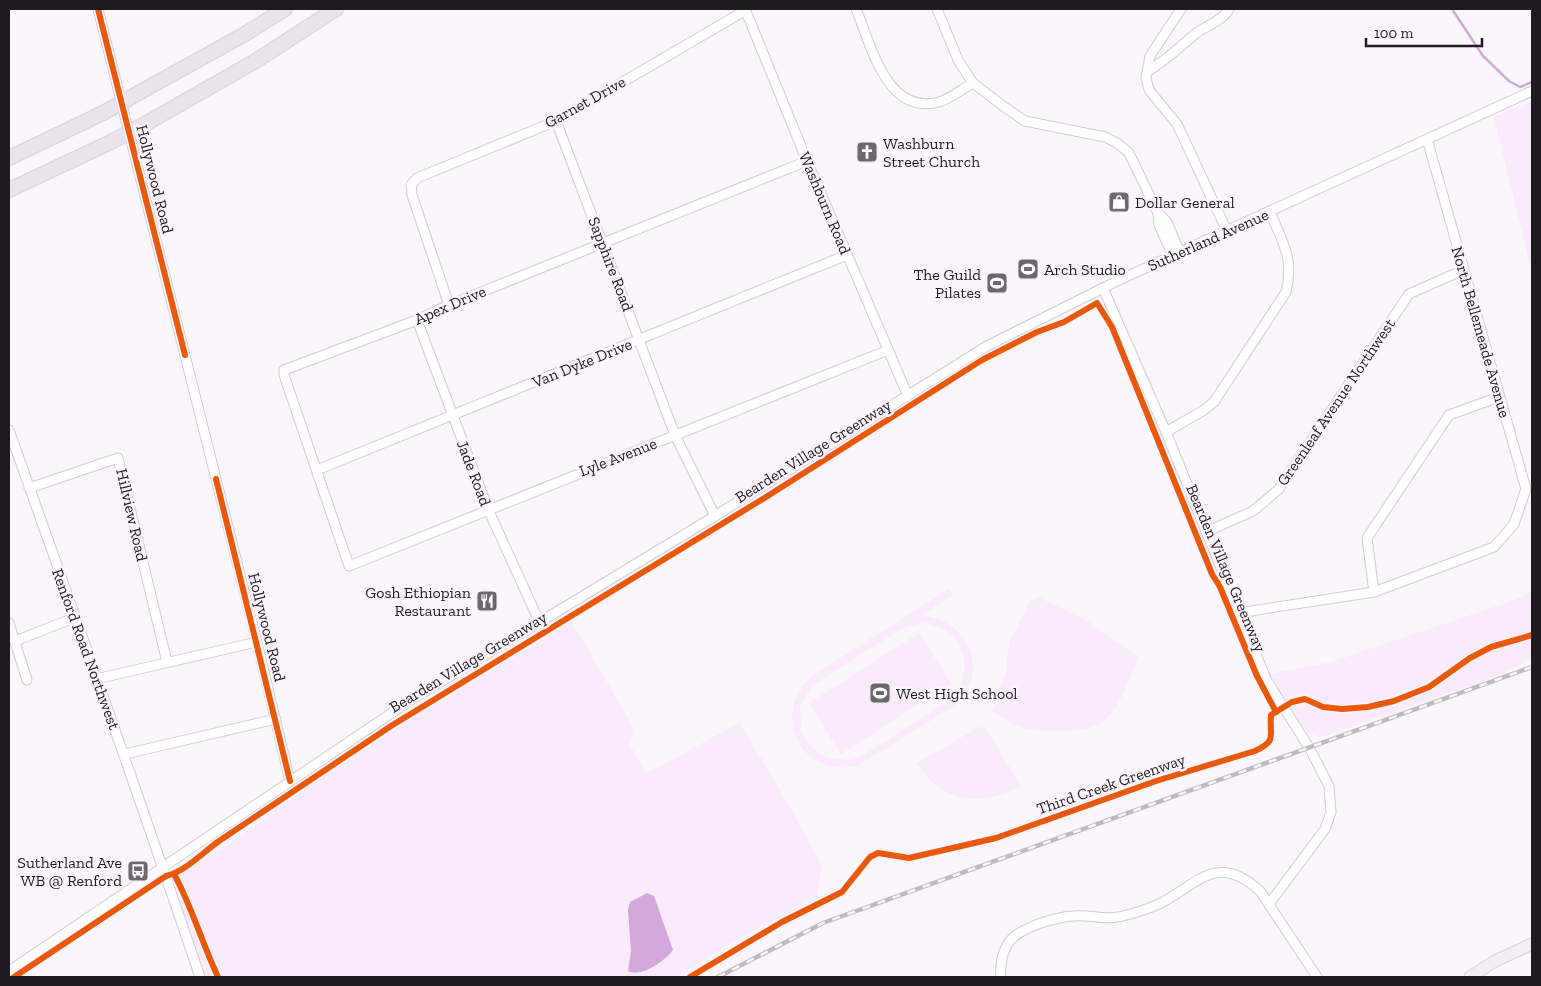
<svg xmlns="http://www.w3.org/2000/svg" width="1541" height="986" font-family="'Zilla Slab',serif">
  <rect width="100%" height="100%" fill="#fbf6fb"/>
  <!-- green -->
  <g fill="#f9eafc" fill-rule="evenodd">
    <path d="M1532 101V273L1494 117Z"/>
    <path d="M949 589 953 595 922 615C972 621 991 674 952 707L859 765C801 782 767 711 815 674ZM922 623C964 626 980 675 947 702L862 756 851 760 832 759 820 754 809 745 801 730 800 706 813 685 903 628Z"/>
    <path d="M1532 592V660L1497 676 1322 737 1307 733 1270 674 1331 662 1512 601Z"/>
    <path d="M1040 598 1087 621 1138 657C1131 676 1118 715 1098 725 1081 733 1037 733 1019 727 1010 724 1001 716 992 711L1006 672 1009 643 1030 601Z"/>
    <path d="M572 622 635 730 630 745 646 774 739 723 768 769 818 857 821 868 817 897 736 940 677 977H206L172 878 228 844 394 727 420 714Z"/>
    <path d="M919 633 951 683 841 754 809 703Z"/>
    <path d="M979 727 985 728 1022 787C981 806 942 804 917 763Z"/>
  </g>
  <!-- water -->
  <path fill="#d2a8dc" d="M647 893 654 896 673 950C665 961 641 978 628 971L631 951 628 910 630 902Z"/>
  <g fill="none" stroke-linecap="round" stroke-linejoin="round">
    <!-- stream -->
    <path stroke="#d2a8dc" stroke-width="2.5" d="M1452 9 1483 56 1509 81 1520 87 1532 82"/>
    <!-- minor casing -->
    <g stroke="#d1ccd1" stroke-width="11">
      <g id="minor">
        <path d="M98 9 257 642 290 781"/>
        <path d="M745 9 807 161 908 396"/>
        <path d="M856 9C871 44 886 116 939 102 950 99 962 89 973 83"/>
        <path d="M937 9 958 60 973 83 1003 106 1025 121 1105 137 1117 143 1129 153 1158 213 1167 222 1180 253"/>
        <path d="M1181 9 1150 56 1146 78 1149 90 1177 124 1227 231"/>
        <path d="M1148 71C1166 60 1179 48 1195 34 1205 26 1224 20 1229 9"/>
        <path d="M556 121 675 435 715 516"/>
        <path d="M807 161 449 305 417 320 284 370V375L349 566 888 350"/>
        <path d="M1158 213 1159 225 1173 256"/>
        <path d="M1103 288 1166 432 1267 681 1310 749 1329 786 1331 812 1325 829 1269 904"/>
        <path d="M449 305 412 195 411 185 417 178 556 121 746 10"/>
        <path d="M417 320 488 509 539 621"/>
        <path d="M9 430C74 612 138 794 200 977"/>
        <path d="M1166 432 1204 410 1214 402 1286 292C1294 258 1283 243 1270 212"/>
        <path d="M317 470 847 255"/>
        <path d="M29 488 118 458 167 662"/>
        <path d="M1206 532 1253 511 1278 490 1409 294 1463 270"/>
        <path d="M1374 592 1367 538 1449 415 1499 397"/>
        <path d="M1238 613 1374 592 1494 547 1514 524 1526 489 1427 139"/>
        <path d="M9 623 27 680"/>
        <path d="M15 641 74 618"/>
        <path d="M96 679 257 642"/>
        <path d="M125 754 276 719"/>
        <path d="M9 971 411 700 715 516 987 346 1117 281 1532 91"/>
        <path d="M1001 977C1000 965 1002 951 1010 941 1021 927 1057 917 1073 916 1090 914 1106 921 1123 916 1135 913 1148 909 1159 904 1197 885 1217 851 1260 891L1317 977"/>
      </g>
    </g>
    <!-- major casing -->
    <g stroke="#d5d3d5" stroke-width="13">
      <path id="major" d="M1470 977 1495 961 1532 944"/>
    </g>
    <!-- highway casing -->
    <g stroke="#d5d3d5" stroke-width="16">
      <g id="highway">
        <path d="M142 91 245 34 285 9"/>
        <path d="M152 120 254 62 336 9"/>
        <path d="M9 158 103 113"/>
        <path d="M9 190 111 142"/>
      </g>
    </g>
    <!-- minor -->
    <use href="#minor" stroke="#fefefe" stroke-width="9"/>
    <!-- major -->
    <use href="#major" stroke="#f2eef2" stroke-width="11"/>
    <!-- highway -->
    <use href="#highway" stroke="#eae2ec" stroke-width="14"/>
    <!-- rail casing -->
    <g stroke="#bdbbbd" stroke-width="4.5">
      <path id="rail" d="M718 977 823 923 1532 667"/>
    </g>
    <!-- rail -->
    <use href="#rail" stroke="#fcf4fd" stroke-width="2.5" stroke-dasharray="8" stroke-linecap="butt"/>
    <!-- highway-bridge casing -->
    <g stroke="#d5d3d5" stroke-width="16" stroke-linecap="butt">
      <g id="highway-bridge">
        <path d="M103 113 142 91"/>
        <path d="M111 142 152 120"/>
      </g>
    </g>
    <!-- highway-bridge -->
    <use href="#highway-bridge" stroke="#eae2ec" stroke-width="14"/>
    <!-- cycleway casing -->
    <g stroke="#fcf4fd" stroke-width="9">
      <g id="cycleway">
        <path d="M98 9 185 355"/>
        <path d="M216 479 290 781"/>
        <path d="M174 874C192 907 202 943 218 977"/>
        <path d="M14 977 166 876C186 871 202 853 219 841L391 726 766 497 982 360 1037 332 1064 322 1097 303 1112 327 1212 574 1220 587 1257 676 1276 712"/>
        <path d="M690 977 782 922 842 892 870 857 878 853 909 858 996 838 1156 781 1255 751C1278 740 1269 737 1271 715L1292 702 1305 699 1323 707 1342 709 1368 707 1394 701 1429 687 1470 658 1491 647 1532 635"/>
      </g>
    </g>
    <!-- cycleway -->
    <use href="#cycleway" stroke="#e8590c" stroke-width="6"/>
  </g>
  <!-- icons -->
  <defs>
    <g id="church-square" transform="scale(1.125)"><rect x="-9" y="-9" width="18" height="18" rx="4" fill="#6d686d" stroke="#fcf4fd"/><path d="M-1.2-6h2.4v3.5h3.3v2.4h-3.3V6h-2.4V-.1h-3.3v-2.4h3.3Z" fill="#fff"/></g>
    <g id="shop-square" transform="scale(1.125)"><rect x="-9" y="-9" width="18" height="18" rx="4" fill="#6d686d" stroke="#fcf4fd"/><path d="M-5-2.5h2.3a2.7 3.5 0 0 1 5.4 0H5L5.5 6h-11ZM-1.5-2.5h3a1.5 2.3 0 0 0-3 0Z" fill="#fff"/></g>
    <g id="stadium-square" transform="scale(1.125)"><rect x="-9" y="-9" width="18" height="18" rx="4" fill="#6d686d" stroke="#fcf4fd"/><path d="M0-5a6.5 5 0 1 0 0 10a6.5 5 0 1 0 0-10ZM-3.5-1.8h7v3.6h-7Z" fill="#fff"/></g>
    <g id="restaurant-square" transform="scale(1.125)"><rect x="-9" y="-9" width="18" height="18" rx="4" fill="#6d686d" stroke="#fcf4fd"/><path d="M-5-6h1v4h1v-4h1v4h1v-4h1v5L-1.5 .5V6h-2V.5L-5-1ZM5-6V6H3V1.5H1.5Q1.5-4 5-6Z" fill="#fff"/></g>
    <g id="bus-square" transform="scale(1.125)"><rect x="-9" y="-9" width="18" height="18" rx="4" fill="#6d686d" stroke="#fcf4fd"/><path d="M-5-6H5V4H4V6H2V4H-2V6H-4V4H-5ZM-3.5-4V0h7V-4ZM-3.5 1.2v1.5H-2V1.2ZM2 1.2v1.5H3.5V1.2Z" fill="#fff"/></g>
  </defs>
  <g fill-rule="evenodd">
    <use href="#church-square" x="867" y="152"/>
    <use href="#shop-square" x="1119" y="202"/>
    <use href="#stadium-square" x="1028" y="269"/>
    <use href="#stadium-square" x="997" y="283"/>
    <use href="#restaurant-square" x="487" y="601"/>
    <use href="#stadium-square" x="880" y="693"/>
    <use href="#bus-square" x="138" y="871"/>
  </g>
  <g text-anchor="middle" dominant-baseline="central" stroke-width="5" stroke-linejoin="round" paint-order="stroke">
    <!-- street labels -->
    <g font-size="16" fill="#201b21" stroke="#fcf4fd">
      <text transform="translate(585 102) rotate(-29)">Garnet Drive</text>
      <text transform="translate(155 179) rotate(76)">Hollywood Road</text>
      <text transform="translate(825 203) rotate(67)">Washburn Road</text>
      <text transform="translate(1208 240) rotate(-24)">Sutherland Avenue</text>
      <text transform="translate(611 264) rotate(69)">Sapphire Road</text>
      <text transform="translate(450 305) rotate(-23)">Apex Drive</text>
      <text transform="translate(1481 332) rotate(74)">North Bellemeade Avenue</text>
      <text transform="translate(582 363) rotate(-22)">Van Dyke Drive</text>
      <text transform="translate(1336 402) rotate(-56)">Greenleaf Avenue Northwest</text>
      <text transform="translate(813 451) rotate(-32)">Bearden Village Greenway</text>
      <text transform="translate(618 457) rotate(-21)">Lyle Avenue</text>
      <text transform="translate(474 473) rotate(69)">Jade Road</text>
      <text transform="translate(132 515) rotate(77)">Hillview Road</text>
      <text transform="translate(1226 568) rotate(67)">Bearden Village Greenway</text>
      <text transform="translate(267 627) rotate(76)">Hollywood Road</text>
      <text transform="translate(86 649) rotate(70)">Renford Road Northwest</text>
      <text transform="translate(468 662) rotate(-31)">Bearden Village Greenway</text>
      <text transform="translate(1111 784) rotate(-19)">Third Creek Greenway</text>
    </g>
    <!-- poi labels -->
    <g font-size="16" fill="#201b21" stroke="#fcf4fd" text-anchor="start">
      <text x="883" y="143">Washburn<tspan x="883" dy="18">Street Church</tspan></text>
      <text x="1135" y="202">Dollar General</text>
      <text x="1044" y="269">Arch Studio</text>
      <text x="981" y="274" text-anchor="end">The Guild<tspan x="981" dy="18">Pilates</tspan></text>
      <text x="471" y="592" text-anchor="end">Gosh Ethiopian<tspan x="471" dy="18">Restaurant</tspan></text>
      <text x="896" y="693">West High School</text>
      <text x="122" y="862" text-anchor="end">Sutherland Ave<tspan x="122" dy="18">WB @ Renford</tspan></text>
    </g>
  </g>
  <!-- border -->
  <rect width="1541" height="986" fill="none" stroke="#201b21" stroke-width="20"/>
  <!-- scale -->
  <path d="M1366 38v8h116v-8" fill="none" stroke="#201b21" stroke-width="2.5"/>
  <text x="1374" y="38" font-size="15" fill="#201b21" stroke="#fcf4fd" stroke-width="4" paint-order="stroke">100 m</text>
</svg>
